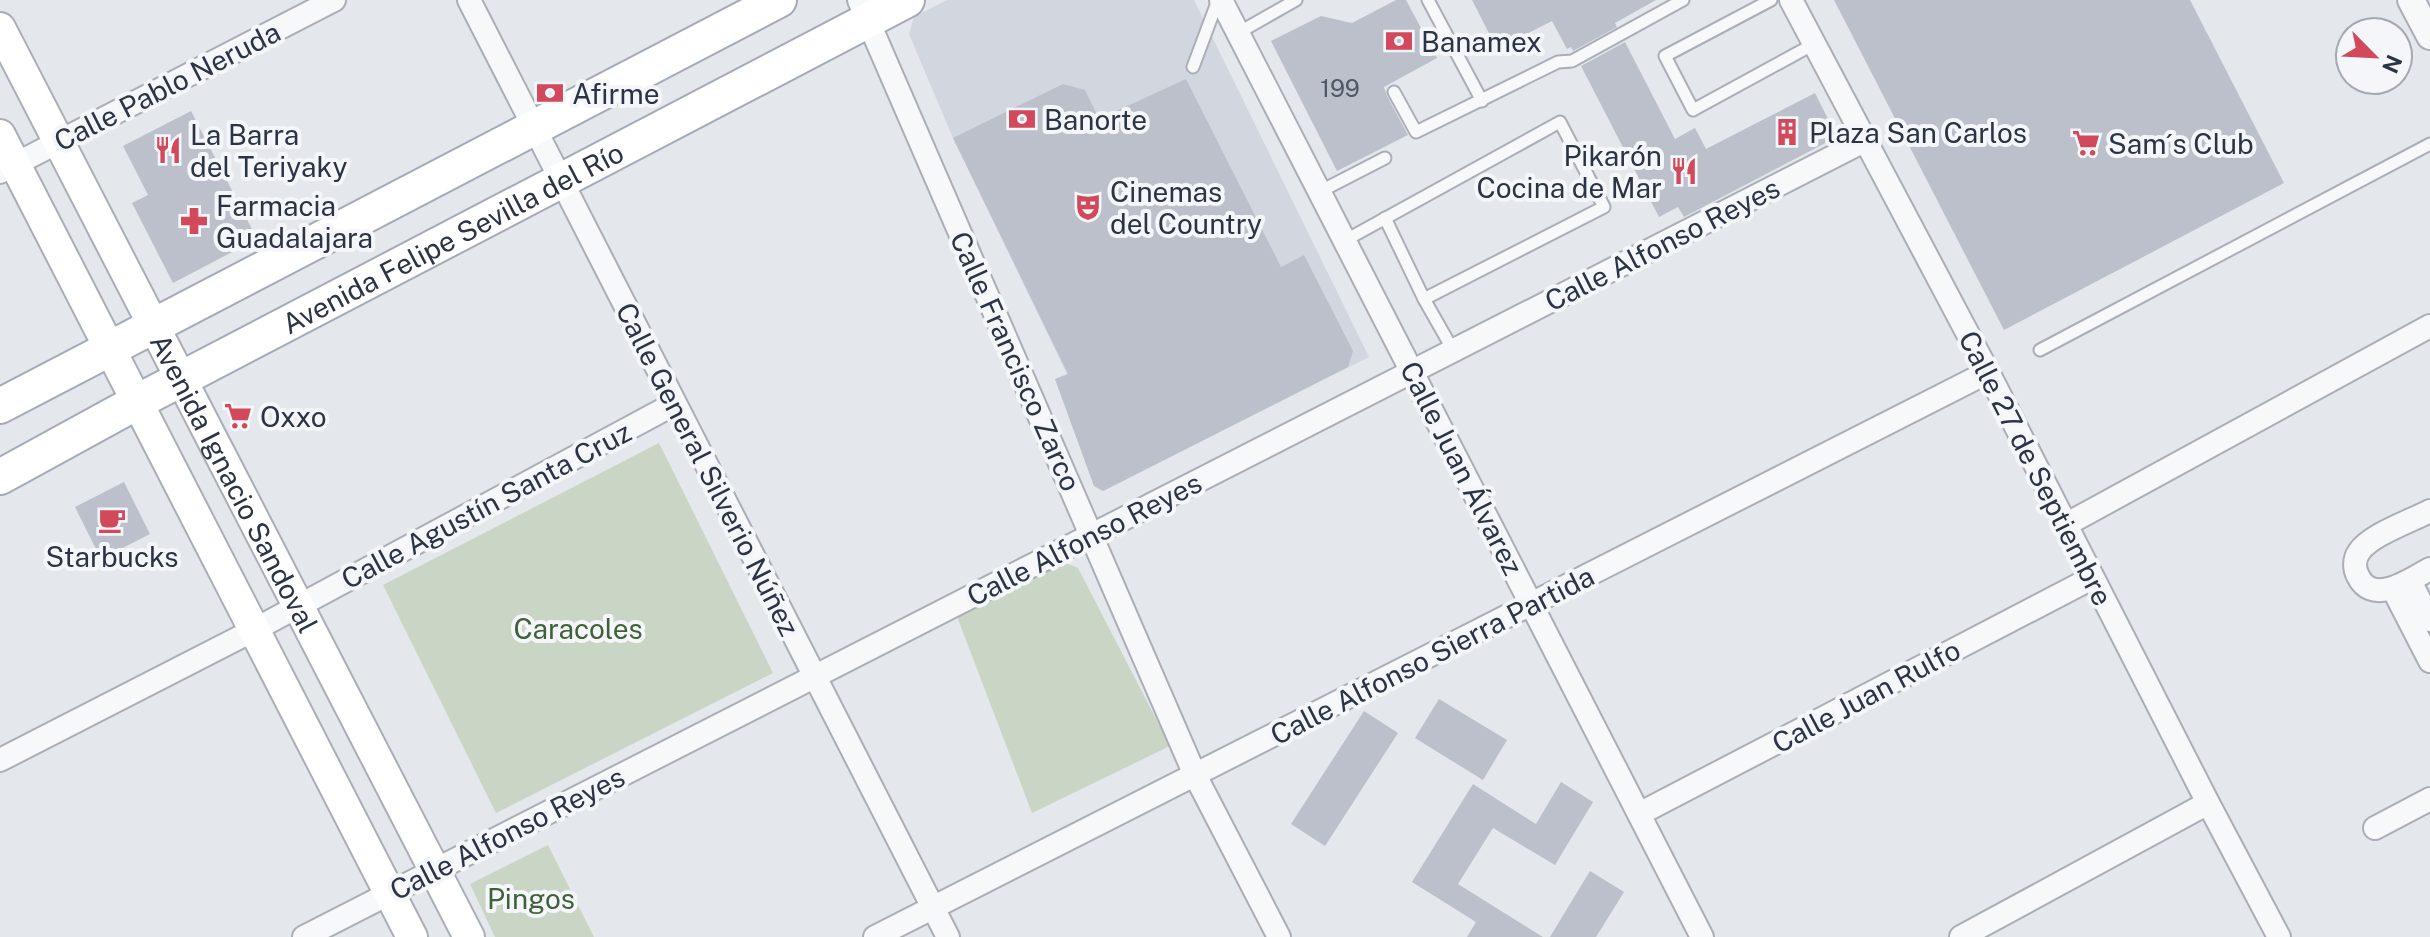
<svg xmlns="http://www.w3.org/2000/svg" width="2430" height="937" font-family="'Public Sans',sans-serif">
  <rect width="100%" height="100%" fill="#e4e7ec"/>
  <!-- built -->
  <path fill="#d2d6de" d="M947 0H1194L1369 357 1103 491 1094 486 1055 379 1067 374 953 138 909 34 914 17Z"/>
  <!-- green -->
  <g fill="#c9d6c5">
    <path d="M659 443 773 673 496 813 383 585Z"/>
    <path d="M1063 562 1078 568 1170 746 1032 813 956 614Z"/>
    <path d="M548 845 594 937H495L470 884Z"/>
  </g>
  <!-- building -->
  <g fill="#bbc0ca">
    <path d="M1396 0H1406L1437 58 1384 87 1387 96 1408 135 1337 171 1271 41 1321 16 1352 23Z"/>
    <path d="M1472 0H1656L1615 23 1617 27 1573 51 1571 47 1567 49 1552 21 1497 49Z"/>
    <path d="M1834 0H2190L2284 183 2004 330Z"/>
    <path d="M1625 42 1675 139 1695 128 1706 149 1815 93 1837 137 1684 217 1678 207 1659 217 1581 66Z"/>
    <path d="M1186 79 1281 267 1304 255 1353 351 1348 367 1103 491 1094 486 1055 379 1068 374 953 138 1063 84 1085 90 1099 119Z"/>
    <path d="M191 111 257 239 173 283 132 203 148 195 123 146Z"/>
    <path d="M124 482 150 534 101 559 75 507Z"/>
    <path d="M1439 699 1507 740 1483 780 1415 738Z"/>
    <path d="M1364 711 1398 733 1325 846 1291 824Z"/>
    <path d="M1561 782 1593 802 1555 865 1493 828 1458 884 1543 937H1467L1476 922 1412 882 1473 784 1536 824Z"/>
    <path d="M1590 871 1624 892 1596 937H1550Z"/>
  </g>
  <g fill="none" stroke-linecap="round" stroke-linejoin="round">
    <!-- service casing -->
    <g stroke="#a9aeb7" stroke-width="15">
      <g id="service">
        <path d="M1428 0 1482 101"/>
        <path d="M1771 0 1665 56 1693 110 1814 44"/>
        <path d="M1238 33 1296 0"/>
        <path d="M1193 67 1218 0"/>
        <path d="M1394 92 1416 132 1558 62 1572 61 1683 0"/>
        <path d="M1319 192 1385 158"/>
        <path d="M1385 218 1424 299 1453 350"/>
        <path d="M1344 241 1560 122 1604 207 1424 299"/>
        <path d="M2040 350 2430 144"/>
      </g>
    </g>
    <!-- minor casing -->
    <g stroke="#a9aeb7" stroke-width="26">
      <g id="minor">
        <path d="M469 0 948 937"/>
        <path d="M859 0 1195 775 1279 937"/>
        <path d="M1221 0 1702 937"/>
        <path d="M1791 0 1988 372 2208 803 2279 937"/>
        <path d="M0 172 334 0"/>
        <path d="M2430 511C2411 521 2370 535 2359 552 2354 559 2354 569 2358 576 2373 607 2411 579 2430 569"/>
        <path d="M2067 524 2430 326"/>
        <path d="M2410 581 2430 620"/>
        <path d="M2393 589 2430 661"/>
        <path d="M0 760 254 630 674 404"/>
        <path d="M1639 814 2092 578"/>
        <path d="M2375 828 2430 799"/>
        <path d="M304 937 1864 141"/>
        <path d="M875 937 1988 372"/>
        <path d="M1961 937 2208 803"/>
      </g>
    </g>
    <!-- tertiary casing -->
    <g stroke="#a9aeb7" stroke-width="30">
      <path id="tertiary" d="M2411 0 2430 36"/>
    </g>
    <!-- secondary casing -->
    <g stroke="#a9aeb7" stroke-width="34">
      <g id="secondary">
        <path id="s1" d="M0 28 469 937"/>
        <path d="M0 135 412 937"/>
      </g>
    </g>
    <!-- primary casing -->
    <g stroke="#a3abb8" stroke-width="38">
      <g id="primary">
        <path d="M0 406 779 0"/>
        <path id="s2" d="M0 477 137 402 907 0"/>
      </g>
    </g>
    <!-- service -->
    <use href="#service" stroke="#f7f8fa" stroke-width="11"/>
    <!-- minor -->
    <use href="#minor" stroke="#f7f8fa" stroke-width="22"/>
    <!-- tertiary -->
    <use href="#tertiary" stroke="#f7f8fa" stroke-width="26"/>
    <!-- secondary -->
    <use href="#secondary" stroke="#fff" stroke-width="30"/>
    <!-- primary -->
    <use href="#primary" stroke="#fff" stroke-width="34"/>
  </g>
  <!-- icons -->
  <defs>
    <g id="bank-bare" transform="scale(2.16)"><path d="M-6-4H6V4H-6ZM0-2.3a2.3 2.3 0 1 0 0 4.6a2.3 2.3 0 1 0 0-4.6Z" fill="#d1495b" stroke="#f4f6f9" stroke-width="2.5" paint-order="stroke"/></g>
    <g id="building-bare" transform="scale(2.16)"><path d="M-4-6H4V6H1V3H-1V6H-4ZM-2.5-4.3h1.7v1.8h-1.7ZM.8-4.3h1.7v1.8H.8ZM-2.5-1h1.7V.8h-1.7ZM.8-1h1.7V.8H.8Z" fill="#d1495b" stroke="#f4f6f9" stroke-width="2.5" paint-order="stroke"/></g>
    <g id="supermarket-bare" transform="scale(2.16)"><path d="M-6-5.5h2.5l.6 2H6L4.5 2H-2.5L-4.4-4H-6ZM-1.5 3.2a1.3 1.3 0 1 0 .1 0ZM3 3.2a1.3 1.3 0 1 0 .1 0Z" fill="#d1495b" stroke="#f4f6f9" stroke-width="2.5" paint-order="stroke"/></g>
    <g id="restaurant-bare" transform="scale(2.16)"><path d="M-5-6h1v4h1v-4h1v4h1v-4h1v5L-1.5 .5V6h-2V.5L-5-1ZM5-6V6H3V1.5H1.5Q1.5-4 5-6Z" fill="#d1495b" stroke="#f4f6f9" stroke-width="2.5" paint-order="stroke"/></g>
    <g id="theatre-bare" transform="scale(2.16)"><path d="M-5-5.5Q0-4 5-5.5V0Q5 5 0 6Q-5 5-5 0ZM-3.3-2.5H-1v1.5H-3.3ZM1-2.5H3.3v1.5H1ZM-2.8 1Q0 5.5 2.8 1Z" fill="#d1495b" stroke="#f4f6f9" stroke-width="2.5" paint-order="stroke"/></g>
    <g id="pharmacy-bare" transform="scale(2.16)"><path d="M-2-6h4v4h4v4h-4v4h-4v-4h-4v-4h4Z" fill="#d1495b" stroke="#f4f6f9" stroke-width="2.5" paint-order="stroke"/></g>
    <g id="cafe-bare" transform="scale(2.16)"><path d="M-5.5-4.5H6V0H3Q3 3.5 0 3.5H-2.5Q-5.5 3.5-5.5 0ZM3-3.2v2h1.7v-2ZM-6 4.5H4V6H-6Z" fill="#d1495b" stroke="#f4f6f9" stroke-width="2.5" paint-order="stroke"/></g>
  </defs>
  <g fill-rule="evenodd">
    <use href="#bank-bare" x="1399" y="41"/>
    <use href="#bank-bare" x="550" y="93"/>
    <use href="#bank-bare" x="1022" y="119"/>
    <use href="#building-bare" x="1787" y="132"/>
    <use href="#supermarket-bare" x="2086" y="143"/>
    <use href="#restaurant-bare" x="168" y="150"/>
    <use href="#restaurant-bare" x="1684" y="171"/>
    <use href="#theatre-bare" x="1088" y="207"/>
    <use href="#pharmacy-bare" x="194" y="221"/>
    <use href="#supermarket-bare" x="238" y="416"/>
    <use href="#cafe-bare" x="112" y="520"/>
  </g>
  <g text-anchor="middle" dominant-baseline="central" stroke-width="8" stroke-linejoin="round" paint-order="stroke">
    <!-- number labels -->
    <g font-size="24" fill="#4f5766">
      <text x="1340" y="88">199</text>
    </g>
    <!-- poi labels -->
    <g font-size="28" fill="#2b3445" stroke="#f4f6f9" text-anchor="start">
      <text x="1421" y="41">Banamex</text>
      <text x="572" y="93">Afirme</text>
      <text x="1044" y="119">Banorte</text>
      <text x="1809" y="132">Plaza San Carlos</text>
      <text x="190" y="134">La Barra<tspan x="190" dy="32">del Teriyaky</tspan></text>
      <text x="2108" y="143">Sam´s Club</text>
      <text x="1662" y="155" text-anchor="end">Pikarón<tspan x="1662" dy="32">Cocina de Mar</tspan></text>
      <text x="1110" y="191">Cinemas<tspan x="1110" dy="32">del Country</tspan></text>
      <text x="216" y="205">Farmacia<tspan x="216" dy="32">Guadalajara</tspan></text>
      <text x="260" y="416">Oxxo</text>
      <text x="112" y="556" text-anchor="middle">Starbucks</text>
    </g>
    <!-- street labels -->
    <g font-size="28" fill="#2b3445" stroke="#f4f6f9">
      <text transform="translate(167 86) rotate(-27)">Calle Pablo Neruda</text>
      <text stroke="none"><textPath href="#s2" startOffset="512">Avenida Felipe Sevilla del Río</textPath></text>
      <text transform="translate(1662 244) rotate(-27)">Calle Alfonso Reyes</text>
      <text transform="translate(1016 361) rotate(66)">Calle Francisco Zarco</text>
      <text transform="translate(1462 468) rotate(63)">Calle Juan Álvarez</text>
      <text transform="translate(2036 468) rotate(63)">Calle 27 de Septiembre</text>
      <text transform="translate(708 469) rotate(63)">Calle General Silverio Núñez</text>
      <text stroke="none"><textPath href="#s1" startOffset="512">Avenida Ignacio Sandoval</textPath></text>
      <text transform="translate(486 505) rotate(-28)">Calle Agustín Santa Cruz</text>
      <text transform="translate(1084 539) rotate(-27)">Calle Alfonso Reyes</text>
      <text transform="translate(1432 655) rotate(-27)">Calle Alfonso Sierra Partida</text>
      <text transform="translate(1866 696) rotate(-28)">Calle Juan Rulfo</text>
      <text transform="translate(507 833) rotate(-27)">Calle Alfonso Reyes</text>
    </g>
    <!-- park labels -->
    <g font-size="28" fill="#3f6138" stroke="#f4f6f9">
      <text x="578" y="628">Caracoles</text>
      <text x="531" y="898">Pingos</text>
    </g>
  </g>
  <!-- north arrow -->
  <g transform="translate(2374 56) rotate(114)"><circle r="38" fill="#f4f6f9" stroke="#a4a8b1" stroke-width="2"/>
  <path d="M0-6L14 30L0 20L-14 30Z" fill="#d1495b"/>
  <text y="-12" font-size="22" font-weight="bold" text-anchor="middle" fill="#2b3445">N</text>
  </g>
</svg>
